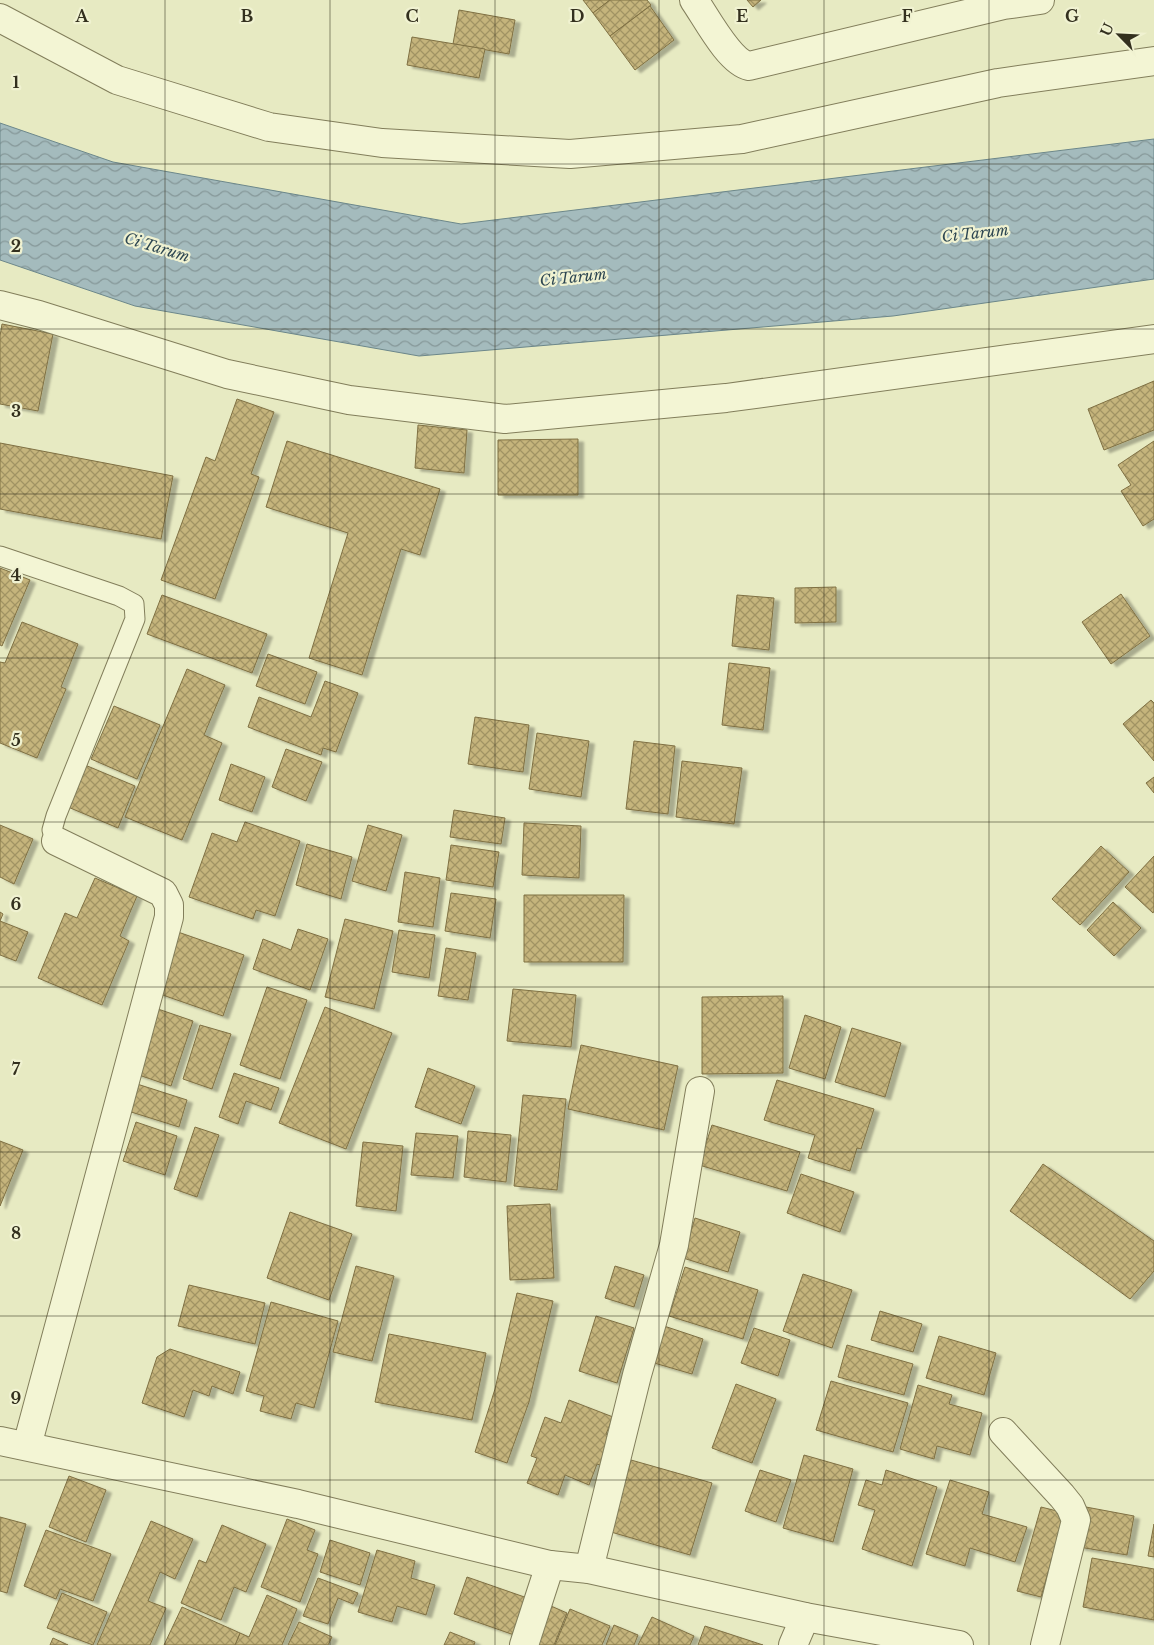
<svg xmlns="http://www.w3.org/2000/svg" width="1154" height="1645" font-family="'Libre Baskerville',serif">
	<defs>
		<pattern id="water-waves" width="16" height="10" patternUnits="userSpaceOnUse" patternTransform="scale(1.25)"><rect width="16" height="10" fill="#a4bbbd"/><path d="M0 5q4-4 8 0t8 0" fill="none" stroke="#869899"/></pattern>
		<pattern id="building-cross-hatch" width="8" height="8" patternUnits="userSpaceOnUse" patternTransform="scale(1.25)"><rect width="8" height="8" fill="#c5b47b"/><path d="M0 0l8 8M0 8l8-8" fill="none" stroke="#a19364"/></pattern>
		<filter id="shadow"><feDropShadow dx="5.5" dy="3" stdDeviation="1" flood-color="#0004"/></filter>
	</defs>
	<rect width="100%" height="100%" fill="#e7eac2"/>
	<path fill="url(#water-waves)" stroke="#6c878a" d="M0,123L113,162L461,224L1154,139V279L893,316L419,356L135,306L0,260Z"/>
	<g fill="url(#building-cross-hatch)" stroke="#7f7043" filter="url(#shadow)">
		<path d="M583,0H610L593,13Z"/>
		<path d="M610,0H647L651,5L610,36L593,13Z"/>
		<path d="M747,0H761L753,7Z"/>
		<path d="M650,6L674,40L635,70L610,36Z"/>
		<path d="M459,10L515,20L509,54L453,44Z"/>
		<path d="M412,37L485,49L479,78L407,65Z"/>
		<path d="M2,324L53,334L38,411L0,404V336Z"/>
		<path d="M1154,381V430L1104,450L1088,409Z"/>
		<path d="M237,399L274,412L251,474L259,477L215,599L161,580L206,457L215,461Z"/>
		<path d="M418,425L467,430L464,473L415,468Z"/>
		<path d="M578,439V495H498V440Z"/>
		<path d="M287,441L440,489L420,555L401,549L362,675L309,658L348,533L266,507Z"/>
		<path d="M1154,441V519L1143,526L1121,491L1131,485L1118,465Z"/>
		<path d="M0,443L173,476L161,539L0,509Z"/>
		<path d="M0,568L30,580L2,646L0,645Z"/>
		<path d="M836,587V622L795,623V588Z"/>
		<path d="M1121,594L1150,636L1111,664L1082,622Z"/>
		<path d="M162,595L267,634L252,673L147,634Z"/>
		<path d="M737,595L774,598L769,650L732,646Z"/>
		<path d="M22,622L78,644L61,687L66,689L37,758L0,743V662L5,663Z"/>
		<path d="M268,654L317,672L305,704L256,686Z"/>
		<path d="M729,663L770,668L763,730L722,725Z"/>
		<path d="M187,669L225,685L204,735L222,743L182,840L125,817Z"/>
		<path d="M325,681L358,693L336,752L323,748L321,755L248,727L259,697L311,717Z"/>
		<path d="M1151,700L1154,703V761L1123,724Z"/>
		<path d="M114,706L160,725L137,779L91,759Z"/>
		<path d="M475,717L529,725L523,772L468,764Z"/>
		<path d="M537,733L589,741L581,797L529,789Z"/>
		<path d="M634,741L675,746L668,814L626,809Z"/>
		<path d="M286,749L322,762L306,801L272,787Z"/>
		<path d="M682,761L742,768L734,824L676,817Z"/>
		<path d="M231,764L265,777L252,812L219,800Z"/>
		<path d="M85,765L135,786L118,828L68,807Z"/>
		<path d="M1154,777V793L1146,783Z"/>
		<path d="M454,810L505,818L501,844L450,837Z"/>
		<path d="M245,822L300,841L275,916L256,910L253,919L189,897L212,833L237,842Z"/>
		<path d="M524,823L581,826L579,878L522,875Z"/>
		<path d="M0,825L33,839L14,884L0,877Z"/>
		<path d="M368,825L402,835L386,891L352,881Z"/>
		<path d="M307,844L352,857L341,899L296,885Z"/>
		<path d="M451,845L499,852L493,887L446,880Z"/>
		<path d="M1101,846L1129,872L1080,925L1052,899Z"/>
		<path d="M1154,856V911L1153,913L1125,887Z"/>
		<path d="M405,872L440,878L433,927L398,922Z"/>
		<path d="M95,878L137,896L120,936L129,941L102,1005L38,978L65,913L77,918Z"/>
		<path d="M451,893L496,899L490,938L445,931Z"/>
		<path d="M524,895H624L623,962H524Z"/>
		<path d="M1113,902L1141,928L1114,956L1087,930Z"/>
		<path d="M0,912L3,914L0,921L28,932L16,961L0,955Z"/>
		<path d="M345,919L393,931L374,1009L325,997Z"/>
		<path d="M298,929L328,939L310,990L253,969L263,939L291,950Z"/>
		<path d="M399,930L435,935L429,978L392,972Z"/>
		<path d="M175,931L244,955L223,1016L154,992Z"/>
		<path d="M446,948L476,953L468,1000L438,996Z"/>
		<path d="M267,987L307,1000L280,1079L240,1065Z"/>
		<path d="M513,989L576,995L571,1047L507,1041Z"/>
		<path d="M783,996V1073L702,1074V997Z"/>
		<path d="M325,1007L392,1033L346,1149L279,1123Z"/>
		<path d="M155,1008L193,1021L171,1086L133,1073Z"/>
		<path d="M805,1015L841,1027L825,1079L789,1068Z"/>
		<path d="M200,1025L231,1034L212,1089L183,1079Z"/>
		<path d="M852,1028L901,1043L885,1097L835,1082Z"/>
		<path d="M581,1045L678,1066L664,1130L568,1109Z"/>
		<path d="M428,1068L475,1086L461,1124L415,1107Z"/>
		<path d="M234,1073L279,1088L271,1110L246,1101L238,1124L219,1117Z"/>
		<path d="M777,1080L874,1109L861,1149L857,1148L850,1171L808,1158L815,1135L764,1120Z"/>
		<path d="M137,1084L187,1100L179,1127L128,1111Z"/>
		<path d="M523,1095L566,1099L557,1190L514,1186Z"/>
		<path d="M136,1122L177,1136L165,1175L123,1161Z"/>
		<path d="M712,1125L800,1152L787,1191L699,1165Z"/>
		<path d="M195,1127L219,1135L197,1197L174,1189Z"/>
		<path d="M468,1131L511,1135L506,1182L464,1177Z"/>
		<path d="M416,1133L458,1136L453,1178L411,1175Z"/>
		<path d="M0,1141L23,1150L0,1206Z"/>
		<path d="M363,1142L403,1146L396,1211L356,1206Z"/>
		<path d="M1043,1164L1154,1241V1271L1130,1299L1010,1211Z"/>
		<path d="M801,1174L854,1192L840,1232L787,1213Z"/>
		<path d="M550,1204L554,1278L510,1280L507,1206Z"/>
		<path d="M290,1212L352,1234L329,1300L267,1278Z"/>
		<path d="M695,1218L740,1232L728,1272L683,1258Z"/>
		<path d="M356,1266L394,1276L372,1361L333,1352Z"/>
		<path d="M615,1266L644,1275L634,1307L605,1298Z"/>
		<path d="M685,1267L758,1290L743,1339L669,1316Z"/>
		<path d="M803,1274L852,1290L832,1348L783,1331Z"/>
		<path d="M189,1285L265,1303L255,1344L178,1326Z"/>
		<path d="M517,1293L553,1301L529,1402L507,1463L475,1452L495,1389Z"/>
		<path d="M271,1302L338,1321L314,1408L296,1403L291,1419L260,1411L264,1396L246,1391Z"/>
		<path d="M880,1311L922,1324L913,1352L871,1340Z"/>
		<path d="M596,1316L634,1328L617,1383L579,1371Z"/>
		<path d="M655,1323L703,1339L692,1374L644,1360Z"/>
		<path d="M754,1328L790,1340L778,1376L741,1363Z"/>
		<path d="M389,1334L486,1353L472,1420L375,1402Z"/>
		<path d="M939,1336L996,1353L984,1395L926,1378Z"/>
		<path d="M847,1345L913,1364L904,1395L838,1377Z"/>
		<path d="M170,1349L240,1372L233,1394L212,1386L209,1396L193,1390L184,1417L142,1403L157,1357Z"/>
		<path d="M831,1381L908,1403L893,1452L816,1430Z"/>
		<path d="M736,1384L776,1399L752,1463L712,1448Z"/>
		<path d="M918,1385L952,1395L949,1404L982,1413L970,1455L937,1446L934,1459L900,1449Z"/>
		<path d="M569,1400L613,1417L606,1434L614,1438L603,1466L597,1464L589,1485L565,1475L558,1495L527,1483L537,1458L531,1456L545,1417L561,1423Z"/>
		<path d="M804,1455L853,1469L833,1542L783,1528Z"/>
		<path d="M631,1460L712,1483L690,1555L611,1532Z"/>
		<path d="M760,1470L791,1480L776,1522L745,1511Z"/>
		<path d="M886,1470L937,1487L912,1566L862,1549L875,1510L858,1505L866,1480L882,1485Z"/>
		<path d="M69,1476L106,1490L86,1542L49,1527Z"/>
		<path d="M950,1480L989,1492L982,1514L1027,1527L1015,1562L970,1548L965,1566L926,1554Z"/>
		<path d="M1041,1507L1065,1513L1041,1597L1017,1591Z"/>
		<path d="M1086,1507L1134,1516L1127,1555L1079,1547Z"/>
		<path d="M0,1517L26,1524L7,1593L0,1591Z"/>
		<path d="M287,1519L315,1530L307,1550L318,1554L300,1602L261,1587Z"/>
		<path d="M151,1521L193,1539L175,1579L160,1572L148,1601L166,1608L150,1645H97Z"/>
		<path d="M1154,1524V1557L1148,1556Z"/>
		<path d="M222,1525L266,1544L246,1592L234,1587L221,1620L181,1603L199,1560L206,1563Z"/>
		<path d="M46,1530L111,1554L93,1601L60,1589L56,1599L24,1586Z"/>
		<path d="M330,1540L370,1553L360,1585L320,1572Z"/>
		<path d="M377,1550L415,1561L411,1578L435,1585L426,1615L397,1606L392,1622L358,1612Z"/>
		<path d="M1092,1558L1154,1569V1620L1083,1607Z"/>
		<path d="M467,1577L533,1600L520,1637L454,1614Z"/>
		<path d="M318,1578L358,1593L353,1604L338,1598L328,1624L303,1616Z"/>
		<path d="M62,1593L107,1612L93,1645L47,1628Z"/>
		<path d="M267,1595L297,1609L282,1645H235L240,1633L249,1637Z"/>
		<path d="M544,1603L567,1613L554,1645H527Z"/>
		<path d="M182,1607L240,1633L235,1645H164Z"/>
		<path d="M570,1609L610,1626L602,1645H555Z"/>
		<path d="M652,1617L694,1636L690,1645H638Z"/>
		<path d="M299,1622L332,1637L328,1645H288Z"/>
		<path d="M614,1625L638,1635L634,1645H606Z"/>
		<path d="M705,1626L763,1645H698Z"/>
		<path d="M450,1632L475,1642L474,1645H444Z"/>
		<path d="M53,1638L68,1645H50Z"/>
	</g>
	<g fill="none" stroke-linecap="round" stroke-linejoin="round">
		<g stroke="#827e5b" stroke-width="21">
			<path id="service" d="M0,556L119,596L134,604L135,619L56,816L52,830L56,841"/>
		</g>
		<g stroke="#827e5b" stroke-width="30">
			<g id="minor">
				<path d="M694,0C706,17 729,62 749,66L1004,5L1040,0"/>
				<path d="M0,18L117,80L269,127L382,143L570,154L742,139L998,83L1154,61"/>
				<path d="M0,305L39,315L227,374L349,400L505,419L726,398L1154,339"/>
				<path d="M1003,1432L1062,1496L1070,1506L1076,1520L1045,1645"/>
				<path d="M27,1446L169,917V905L163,893L56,841"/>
				<path d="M589,1569L637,1375L674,1245L700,1091"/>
				<path d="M524,1645L550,1565"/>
				<path d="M793,1645L805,1617"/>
			</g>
		</g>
		<g stroke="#827e5b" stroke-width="30">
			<path id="tertiary" d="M0,1441L298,1504L550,1565L589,1569L805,1617L959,1645"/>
		</g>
		<use href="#service" stroke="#f3f5d4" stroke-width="19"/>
		<use href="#minor" stroke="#f3f5d4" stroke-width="28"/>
		<use href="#tertiary" stroke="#f3f5d4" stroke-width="28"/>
	</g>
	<path fill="none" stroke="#33301e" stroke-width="1" stroke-opacity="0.55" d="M165,0V1645M330,0V1645M495,0V1645M659,0V1645M824,0V1645M989,0V1645M0,164H1154M0,329H1154M0,494H1154M0,658H1154M0,822H1154M0,987H1154M0,1152H1154M0,1316H1154M0,1480H1154"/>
	<g text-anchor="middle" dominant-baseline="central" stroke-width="4.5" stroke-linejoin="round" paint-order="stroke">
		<g font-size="15" font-style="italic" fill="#2e4752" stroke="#f0f2d1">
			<text transform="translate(975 233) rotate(-6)">Ci Tarum</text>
			<text transform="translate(157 247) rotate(17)">Ci Tarum</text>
			<text transform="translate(573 277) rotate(-6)">Ci Tarum</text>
		</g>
	</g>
	<g font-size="16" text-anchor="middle" font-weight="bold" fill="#33301e" stroke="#f0f2d1" stroke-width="4.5" stroke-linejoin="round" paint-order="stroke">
		<text x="82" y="22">A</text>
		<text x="247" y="22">B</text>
		<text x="412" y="22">C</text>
		<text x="577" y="22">D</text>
		<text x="742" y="22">E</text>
		<text x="907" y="22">F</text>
		<text x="1072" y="22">G</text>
		<text x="16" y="88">1</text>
		<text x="16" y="252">2</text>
		<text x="16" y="417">3</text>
		<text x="16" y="581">4</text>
		<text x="16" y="746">5</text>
		<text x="16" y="910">6</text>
		<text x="16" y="1075">7</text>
		<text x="16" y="1239">8</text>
		<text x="16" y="1404">9</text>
	</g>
	<g transform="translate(1119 35) rotate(294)" stroke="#f0f2d1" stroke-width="4" paint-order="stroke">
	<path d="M0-4L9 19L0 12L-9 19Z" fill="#33301e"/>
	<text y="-8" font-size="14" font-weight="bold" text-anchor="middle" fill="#33301e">U</text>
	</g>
</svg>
